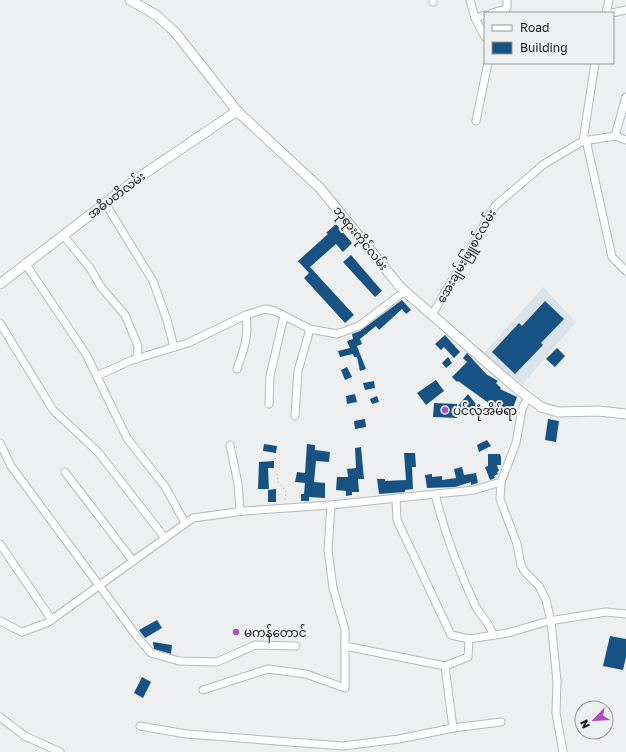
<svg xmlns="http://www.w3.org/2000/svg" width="626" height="752" font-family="'Golos Text','Noto Sans Myanmar',sans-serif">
	<rect width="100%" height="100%" fill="#edeff0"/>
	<path fill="#dbe3ea" d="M543,287L576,322L522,385L484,353Z"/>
	<g fill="#165384">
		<path d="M336,224L352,243L343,252L336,244L310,267L354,315L345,323L304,278L309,273L298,261L328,234L326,233Z"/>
		<path d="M351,255L382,291L375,297L343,262Z"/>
		<path d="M402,300L411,310L406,314L402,309L379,330L376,326L360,339L362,344L357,346L366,369L360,371L357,357H354L353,354L340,357L338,351L350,348L347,341L353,339L352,334L360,331Z"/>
		<path d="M545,301L564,319L541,343L543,345L515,374L492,352L519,323L522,326Z"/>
		<path d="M445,335L460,352L454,358L444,347L441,350L435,344Z"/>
		<path d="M557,348L565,356L555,367L546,359Z"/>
		<path d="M467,353L486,374L498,381L496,383L501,388L500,389L517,397L512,411L502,407L497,408L490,404L458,381L457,382L452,377L467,362L463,358Z"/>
		<path d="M448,357L452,363L446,368L442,363Z"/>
		<path d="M347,367L352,377L345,380L341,370Z"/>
		<path d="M436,380L444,391L426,405L417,393Z"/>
		<path d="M374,381L375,388L365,390L363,383Z"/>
		<path d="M355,394L357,402L347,404L346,396Z"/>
		<path d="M468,394L479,408L470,414L469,413L465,415L458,406Z"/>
		<path d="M377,396L379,402L372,404L370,399Z"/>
		<path d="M434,403L457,404V418L433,417Z"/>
		<path d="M365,419L366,427L355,429L354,421Z"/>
		<path d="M548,419L559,421L556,442L545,440Z"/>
		<path d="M487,440L491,446L479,452L477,445Z"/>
		<path d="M264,444L277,446L276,453L263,451Z"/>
		<path d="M307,444L315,445V450L330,452L329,462L316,461L314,482L325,483V498L309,497V501H301V494H304L305,483L295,482L297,472L305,473Z"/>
		<path d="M361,447L364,479H358L359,492H352V495L346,496V491L336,490L337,477H348L347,469L356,468L355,448Z"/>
		<path d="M404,453H415L416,467H412L413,489L405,490V492L379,494L377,479H385V481L406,480Z"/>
		<path d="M488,454H500L501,457V465H497L499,471L497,472L498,474L494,476L495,478L490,480L485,467L488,466Z"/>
		<path d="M274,461V468H268L269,489H258L259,462Z"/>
		<path d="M462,467L464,475L476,473L478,483L471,485V482L455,487L427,488L425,475L432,474V477L442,476V480L456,478L454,469Z"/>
		<path d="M276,489V502H268V490Z"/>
		<path d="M157,620L162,628L145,638L139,630Z"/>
		<path d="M610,636L626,639V657L623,670L603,666Z"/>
		<path d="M153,642L172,645L171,654L154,649Z"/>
		<path d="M142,677L151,682L143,698L134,693Z"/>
	</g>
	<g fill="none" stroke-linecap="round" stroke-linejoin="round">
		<g stroke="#b6b8b9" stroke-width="9">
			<g id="street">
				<path d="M433,0V2"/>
				<path d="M470,0L475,18L485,37"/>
				<path d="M492,13L506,9L507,7V0"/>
				<path d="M606,13L609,0"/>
				<path d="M612,13L626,10"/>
				<path d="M475,18L485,15"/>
				<path d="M476,121L488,63"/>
				<path d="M615,136L626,97"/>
				<path d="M586,140L612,257L626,271"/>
				<path d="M583,141L595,63"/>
				<path d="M105,203L153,281L167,320L174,347"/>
				<path d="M63,235L90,268L101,287L125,315L138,346L137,359"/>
				<path d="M25,263L86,354L127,438L166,488L185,523"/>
				<path d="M432,315L495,206L544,164L583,141L615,136L626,140"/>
				<path d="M0,323L53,410L98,452L165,538"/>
				<path d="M237,369C244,350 249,335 246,315"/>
				<path d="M97,376L132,360L188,343L246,315L265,309L275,311L310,329L337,334L359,326L405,291"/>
				<path d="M528,397L522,409L516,443L501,482L500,499L517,544L521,565L525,572L539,586L546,600L551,621L557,681L556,713L563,752"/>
				<path d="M269,404L270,376L284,316"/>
				<path d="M295,416L298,371L310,329"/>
				<path d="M0,443L11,466L138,638L151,653L179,661L217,662L255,645L296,646"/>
				<path d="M230,445L238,484L240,511"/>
				<path d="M65,472L133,561"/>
				<path d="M435,494C445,535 458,569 476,607C482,618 489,621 493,635"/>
				<path d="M396,499L397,520L451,635L469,639"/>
				<path d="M0,544L52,620"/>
				<path d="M0,621L22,632L47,623L193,518L244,511L331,505L474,490L501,482"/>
				<path d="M345,646L445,666"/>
				<path d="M203,690L268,669L306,674L345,688V630L333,588L328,550L331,505"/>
				<path d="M0,717L25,736L60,752"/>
				<path d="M140,726L186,734L343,746L399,739L453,728L501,722"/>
				<path d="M453,728L445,666L468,657L469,639L508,633L549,621L606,612L626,614"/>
			</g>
		</g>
		<g stroke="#b6b8b9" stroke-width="11">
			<g id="secondary">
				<path d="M130,0L156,15L175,32L237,111L320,188L401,288L515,387L541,407L558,412L599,411L626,414"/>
				<path d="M0,284L138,178L237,111"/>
			</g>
		</g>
		<path stroke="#aaabac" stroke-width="1" stroke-dasharray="1 3" stroke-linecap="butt" d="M275,458L278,482L286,491L285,502"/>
		<use href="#street" stroke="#fff" stroke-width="7"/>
		<use href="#secondary" stroke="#fff" stroke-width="9"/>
	</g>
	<g fill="#ab51bc" stroke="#edeff0" stroke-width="1.5">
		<circle cx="445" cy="410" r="4"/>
		<circle cx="236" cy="632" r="4"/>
	</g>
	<g text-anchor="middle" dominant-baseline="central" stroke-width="4" stroke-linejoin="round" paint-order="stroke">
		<g font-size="12" fill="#151516" stroke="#edeff0">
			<text transform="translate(116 195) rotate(-37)">အဓိပတိလမ်း</text>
			<text transform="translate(361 238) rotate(51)">ဘုရားကိုင်လမ်း</text>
			<text transform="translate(466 256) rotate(-60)">အေးချမ်းဖြူစင်လမ်း</text>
		</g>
		<g font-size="12" fill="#151516" stroke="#edeff0" text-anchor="start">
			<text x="453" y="410">ပင်လုံအိမ်ရာ</text>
			<text x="244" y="632">မကန်တောင်</text>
		</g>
	</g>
	<rect x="484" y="12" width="130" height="52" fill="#edeff0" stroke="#979899"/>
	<rect x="492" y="25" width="20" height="6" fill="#ffffff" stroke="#979899"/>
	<text x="520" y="32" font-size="12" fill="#151516">Road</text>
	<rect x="492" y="42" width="20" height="12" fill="#165384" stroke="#979899"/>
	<text x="520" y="52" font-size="12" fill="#151516">Building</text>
	<g transform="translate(594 720) rotate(245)"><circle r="19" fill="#edeff0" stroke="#979899"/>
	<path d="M0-3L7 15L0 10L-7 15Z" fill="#ab51bc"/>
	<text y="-6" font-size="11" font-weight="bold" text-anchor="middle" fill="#151516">N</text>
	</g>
</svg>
